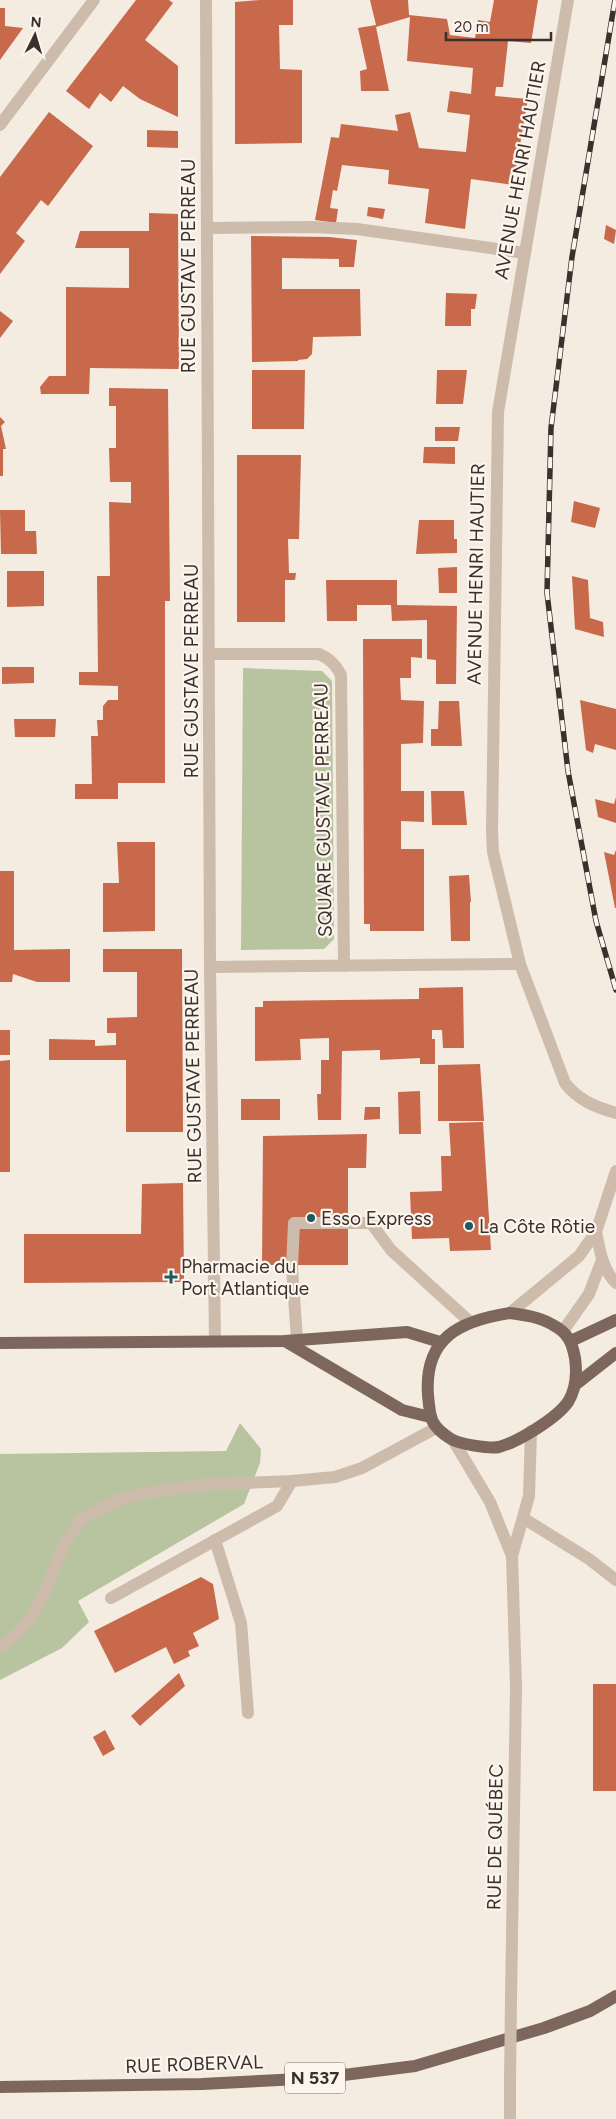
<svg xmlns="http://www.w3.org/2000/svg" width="616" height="2119" font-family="Figtree,sans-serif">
	<rect width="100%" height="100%" fill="#f4ebe1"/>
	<g fill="#b8c4a0">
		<path d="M243,668L322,671L332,681L334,939L324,949L241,950Z"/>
		<path d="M240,1423L261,1449L260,1463L244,1504L78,1601L89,1622L62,1648L0,1680V1454L226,1451Z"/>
	</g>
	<g fill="#c8694b">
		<path d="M136,0H169L173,3L145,40L178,66V117L140,99L123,86L111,102L100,93L89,109L66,91Z"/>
		<path d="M260,0H293V25H279L280,69L302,70V143L235,144V2Z"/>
		<path d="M370,0H408L409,15L447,19L450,35L475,38L478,20L490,22L494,0H538L531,43L508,41L503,87H496L495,96L528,99L513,185L471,179L465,229L425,223L429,189L388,184L389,170L342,165L337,191L333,190L330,208L338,209L336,223L315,220L331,137L339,138L341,124L398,131L395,115L410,112L419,148L466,152L470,115L447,112L450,91L471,94L473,68L407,61L410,17L376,27L389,91H361L360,71L367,69L358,28L376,25Z"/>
		<path d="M0,8H5V26L23,28L0,60Z"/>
		<path d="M49,112L93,146L48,206L41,200L16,233L25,241L0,274V177Z"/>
		<path d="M147,130L178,131V148L147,147Z"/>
		<path d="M368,207L385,209L383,219L367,216Z"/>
		<path d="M149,213L178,214L179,369L90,368L89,394H41L40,387L49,376H66V287L129,288V248H75L80,231H149Z"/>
		<path d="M606,225L616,230L614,244L604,239Z"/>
		<path d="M251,236L329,237L357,240L354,267H339V259L282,258V289H360L361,336L313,337L312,354L307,359L298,360V361L252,362Z"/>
		<path d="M446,293L477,294L475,309H471V326H445Z"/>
		<path d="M0,311L13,321L0,338Z"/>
		<path d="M252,370H305L304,429H252Z"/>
		<path d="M437,370H467L463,404H436Z"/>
		<path d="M109,388L168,389L170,601H165V783H118V799H75V784H92L91,736H98L97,720H103V706L108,700H118V686L79,685V672H98L97,576H110L109,502L131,503V482H110L109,448H116V406H109Z"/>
		<path d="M0,417L5,422L1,426L6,449H3V476H0Z"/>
		<path d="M435,427H460L458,441H435Z"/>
		<path d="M424,447H455V464L423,463Z"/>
		<path d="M237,455H301L299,539H288L289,573H296L295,580H285V622H237Z"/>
		<path d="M574,501L600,508L595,528L571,522Z"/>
		<path d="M0,510H25V531H36L37,554H1Z"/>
		<path d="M419,520H454V539H457V553L416,554Z"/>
		<path d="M457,567V593H439L438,568Z"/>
		<path d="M7,571H44V606L7,607Z"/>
		<path d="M572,576L588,580L590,618L603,622L604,637L575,629Z"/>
		<path d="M326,580H397V605L457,606L456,684H436V660L427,659V620L392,621L391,605H357V621H327Z"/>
		<path d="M363,639H422V658L411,657V678H400L401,700L424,701L423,743L401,744V791H424V822L401,821V849H424V931H370V924H364Z"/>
		<path d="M2,667H34V683L2,684Z"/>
		<path d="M580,700L616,709V750L595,744L593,753L586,750Z"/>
		<path d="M439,701H459L462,746H431V729H438Z"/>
		<path d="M14,719H56L55,737H15Z"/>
		<path d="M431,791H464L467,825H432Z"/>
		<path d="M616,797V823L598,817L595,799L614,804Z"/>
		<path d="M117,842H155V931L103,932V883H119Z"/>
		<path d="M616,850V908H615L604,852L614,855Z"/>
		<path d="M0,871H14V950L70,949V982H37L13,974L12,982H0Z"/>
		<path d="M469,875L471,902H470V941H451L449,876Z"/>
		<path d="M103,949H182L183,1132H126V1060H49V1039L95,1040V1046L116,1045V1033H107V1018L137,1017V972H103Z"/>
		<path d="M463,987L464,1048H443L442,1030H432V1039H435V1064H420V1058L380,1060V1050L342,1051L341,1120H318L317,1094H321V1060H329V1038L300,1039L301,1060L255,1061V1007H263V1001L419,999V988Z"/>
		<rect x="0" y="1030" width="10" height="25"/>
		<path d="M10,1060V1172H0V1061Z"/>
		<path d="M480,1064L484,1121H438V1065Z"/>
		<path d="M420,1091L421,1134H399L398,1092Z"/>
		<rect x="241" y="1099" width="39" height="21"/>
		<path d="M365,1107H380V1119L364,1120Z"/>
		<path d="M483,1122L491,1250L450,1251L449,1238L412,1239L410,1192L442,1191L441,1156H451L449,1123Z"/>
		<path d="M367,1134L366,1168H348V1265H262L263,1136Z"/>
		<path d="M183,1183L184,1282L24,1283V1234H141L142,1184Z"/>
		<path d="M201,1577L213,1584L219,1619L193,1633L199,1646L188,1651L190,1656L174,1664L166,1647L115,1673L94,1631Z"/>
		<path d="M179,1673L185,1686L140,1726L131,1716Z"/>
		<rect x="593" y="1684" width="23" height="107"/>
		<path d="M105,1730L115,1749L103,1756L93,1737Z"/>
	</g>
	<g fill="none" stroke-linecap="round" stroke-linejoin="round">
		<g stroke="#cdbbac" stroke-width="12">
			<path d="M206,0L210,967L215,1341"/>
			<path d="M568,0L498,412L492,831L493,852L520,964L565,1083C578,1100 595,1107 616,1113"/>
			<path d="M0,125L94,0"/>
			<path d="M208,228L312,227L357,229L525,253"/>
			<path d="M209,654H319C330,659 335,664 341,675L344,966"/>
			<path d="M210,967L520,964"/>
			<path d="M596,1232C600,1250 602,1269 616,1283"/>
			<path d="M510,1313L579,1256L596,1232L616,1171"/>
			<path d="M563,1331L589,1294L602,1260"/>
			<path d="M297,1340L292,1267L294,1223H371L391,1250L470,1322"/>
			<path d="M453,1440L490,1502L512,1556"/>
			<path d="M523,1518L589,1559L616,1580"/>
			<path d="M215,1540L241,1623L248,1713"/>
			<path d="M111,1598L277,1506L292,1481"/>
			<path d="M0,1647L6,1644L29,1621L44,1594L64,1544L82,1519L115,1501L142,1494L196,1485L292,1481L335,1477L362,1468L436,1428"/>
			<path d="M511,1999L516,1687L512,1556L529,1496L531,1431"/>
			<path d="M510,2119V2083"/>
		</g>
		<g stroke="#7d675c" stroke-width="12">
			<path d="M510,1313C525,1315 540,1317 553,1325C568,1333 572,1342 575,1358C577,1372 576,1389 568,1402C557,1418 518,1442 499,1447C489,1449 459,1444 451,1439C430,1426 430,1418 428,1395C424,1338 459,1321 510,1313Z"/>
			<path d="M285,1341L402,1410L430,1417"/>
			<path d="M571,1341L616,1320"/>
			<path d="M0,1343L285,1341L407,1332L440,1342"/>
			<path d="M575,1385L616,1353"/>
			<path d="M0,2087L202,2084L320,2078L415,2066L544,2028L590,2011L616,1996"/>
		</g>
		<g stroke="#3b302b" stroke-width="5.5">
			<path id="rail" d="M615,0L572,257L551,428L547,593L568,771L596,921L616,990"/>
		</g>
		<use href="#rail" stroke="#fbf5ee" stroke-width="4" stroke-dasharray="11" stroke-linecap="butt"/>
		<path stroke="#cdbbac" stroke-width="12" d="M510,2083L511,1999"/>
	</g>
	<g fill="#1f5a5e" stroke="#fbf5ee" stroke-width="2">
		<circle cx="311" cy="1218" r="5"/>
		<circle cx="469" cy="1226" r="5"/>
		<path d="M168.5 1269.5h5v5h5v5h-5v5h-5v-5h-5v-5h5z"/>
	</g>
	<g text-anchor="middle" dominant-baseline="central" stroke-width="4.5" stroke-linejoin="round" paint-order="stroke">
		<rect fill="#fbf5ee" stroke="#756b66" stroke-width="1" x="285" y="2062.5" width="60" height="31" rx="4"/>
		<g font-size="18" font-weight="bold" fill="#3b302b">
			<text x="315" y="2078">N 537</text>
		</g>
		<g font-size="19" fill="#3b302b" stroke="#fbf5ee">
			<text transform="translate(520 170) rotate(-80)">AVENUE HENRI HAUTIER</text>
			<text transform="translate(188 266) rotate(-90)">RUE GUSTAVE PERREAU</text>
			<text transform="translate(476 574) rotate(-89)">AVENUE HENRI HAUTIER</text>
			<text transform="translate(191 671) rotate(-90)">RUE GUSTAVE PERREAU</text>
			<text transform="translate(323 810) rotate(-91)">SQUARE GUSTAVE PERREAU</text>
			<text transform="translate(193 1076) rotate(-91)">RUE GUSTAVE PERREAU</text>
			<text transform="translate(495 1837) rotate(-89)">RUE DE QUÉBEC</text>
			<text transform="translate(194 2064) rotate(-2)">RUE ROBERVAL</text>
		</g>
		<g font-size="19" fill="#3b302b" stroke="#fbf5ee" text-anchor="start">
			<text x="321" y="1218">Esso Express</text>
			<text x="479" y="1226">La Côte Rôtie</text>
			<text x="181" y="1266">Pharmacie du<tspan x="181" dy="22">Port Atlantique</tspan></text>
		</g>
	</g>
	<g transform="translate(35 35) rotate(5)" stroke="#fbf5ee" stroke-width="4" paint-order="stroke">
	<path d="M0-4L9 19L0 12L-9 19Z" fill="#3b302b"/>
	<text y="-8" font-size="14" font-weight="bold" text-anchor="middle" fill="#3b302b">N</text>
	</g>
	<path d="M446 32v8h105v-8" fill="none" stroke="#3b302b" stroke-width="2.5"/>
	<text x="454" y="32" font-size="15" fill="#3b302b" stroke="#fbf5ee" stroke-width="4" paint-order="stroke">20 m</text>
</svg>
